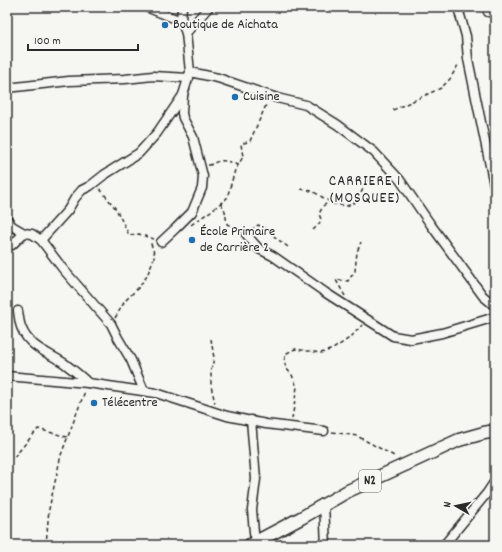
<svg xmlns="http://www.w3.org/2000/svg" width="502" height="552" font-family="Dekko,sans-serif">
	<rect width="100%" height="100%" fill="#f6f6f2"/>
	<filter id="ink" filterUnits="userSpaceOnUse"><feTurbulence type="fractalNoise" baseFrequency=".025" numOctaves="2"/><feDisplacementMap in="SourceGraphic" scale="8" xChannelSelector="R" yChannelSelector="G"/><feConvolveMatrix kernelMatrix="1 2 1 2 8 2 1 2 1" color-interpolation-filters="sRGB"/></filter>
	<g filter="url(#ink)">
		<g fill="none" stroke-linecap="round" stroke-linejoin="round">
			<g stroke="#2b2b2b" stroke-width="11">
				<g id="minor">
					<path d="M146,7L181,21"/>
					<path d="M458,7L460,15L466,36L468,59L495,190"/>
					<path d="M488,12L491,7"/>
					<path d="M186,33L207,9L209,7"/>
					<path d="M190,72L218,78L277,98L306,105L338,125L374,152L400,180L431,225L483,296L495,306"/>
					<path d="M7,88L69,81L125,79L153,76L189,78"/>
					<path d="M7,219L12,226L24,233L32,234L41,240L63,269L111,324L118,338L131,360L144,391"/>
					<path d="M246,234L259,249L273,256L326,293L393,336L411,339L442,333L495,317"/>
					<path d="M41,240L68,210L75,198L82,190L90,186L104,175L139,153L157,133L183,95L190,72L186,33L181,21L182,7"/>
					<path d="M161,242L176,228L192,212L202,188L203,176L193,137L183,118L182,113L183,95"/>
					<path d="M7,245H12L24,233"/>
					<path d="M18,311C19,316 19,323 22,329C29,347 49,353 64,363C72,369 81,376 88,383"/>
					<path d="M7,376L88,383L156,393L227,416L266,424L324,431"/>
					<path d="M251,420L256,479L252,510L255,543"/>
					<path d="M324,505L326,545"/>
					<path d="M444,545L487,493L495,481"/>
				</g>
			</g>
			<g stroke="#2b2b2b" stroke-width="15">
				<path id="highway" d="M250,545L301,518L348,491L459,440L484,433L495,431"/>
			</g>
			<g stroke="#2b2b2b" stroke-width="1.5" stroke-dasharray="4 3" stroke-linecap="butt">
				<path d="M393,110L441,88L450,79L458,65L460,64"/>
				<path d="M208,165H210C222,158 227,161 238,165"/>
				<path d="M100,189L116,209L129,235L139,234L154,239"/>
				<path d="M301,189L312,191L334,204L347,206L357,201L363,189L362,182L385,176"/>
				<path d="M221,203L225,211L227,224L239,230"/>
				<path d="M191,225L211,211L227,198L235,170L243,157L241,144L250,141L267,103"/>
				<path d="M251,230L258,225L267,229L276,238L288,247"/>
				<path d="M313,230L319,224L321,219L319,214L323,206L329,202"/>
				<path d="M345,296L336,280L348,281L355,271L357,252L361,242"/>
				<path d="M115,318L125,301L139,287L147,276L155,255L151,244H154"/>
				<path d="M211,339L214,358L211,371V386L215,403"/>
				<path d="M292,419L297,387L292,375L286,368L284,360L287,353L295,349L321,353L333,349L351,337L362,325"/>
				<path d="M332,432L357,436L396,457"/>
				<path d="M14,457L38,429L67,437"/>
				<path d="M46,545L49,509L61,455L85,391"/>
			</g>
			<use href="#minor" stroke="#f6f6f2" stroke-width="8"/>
			<use href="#highway" stroke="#f6f6f2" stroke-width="12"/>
		</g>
	</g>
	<g fill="#1f6fb2" stroke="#f6f6f2" stroke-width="1.5">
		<circle cx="165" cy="25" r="4"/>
		<circle cx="235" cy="97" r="4"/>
		<circle cx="192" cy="240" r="4"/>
		<circle cx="94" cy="403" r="4"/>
	</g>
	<g text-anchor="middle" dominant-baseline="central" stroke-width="3.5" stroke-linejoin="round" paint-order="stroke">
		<rect fill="#f6f6f2" stroke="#686867" stroke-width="1" x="359" y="470" width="22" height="22" rx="3"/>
		<g font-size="13" font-weight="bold" fill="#2b2b2b">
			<text x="370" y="481">N2</text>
		</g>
		<g font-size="14" fill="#2b2b2b" stroke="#f6f6f2" text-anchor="start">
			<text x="173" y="25">Boutique de Aichata</text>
			<text x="243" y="97">Cuisine</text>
			<text x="200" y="232">École Primaire<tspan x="200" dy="16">de Carrière 2</tspan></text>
			<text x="102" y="403">Télécentre</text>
		</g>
		<g font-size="15" letter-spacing="1" fill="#2b2b2b" stroke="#f6f6f2">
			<text x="365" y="182">CARRIERE 1<tspan x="365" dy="17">(MOSQUEE)</tspan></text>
		</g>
	</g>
	<rect width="502" height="552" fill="none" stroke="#f6f6f2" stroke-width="24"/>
	<rect x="12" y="12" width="478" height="528" fill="none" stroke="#2b2b2b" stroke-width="1.5" filter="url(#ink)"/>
	<g transform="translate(456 506) rotate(279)" stroke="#f6f6f2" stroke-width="3" paint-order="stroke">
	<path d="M0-3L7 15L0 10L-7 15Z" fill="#2b2b2b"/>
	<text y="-6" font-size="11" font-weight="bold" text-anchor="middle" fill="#2b2b2b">N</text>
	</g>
	<path d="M28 44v6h110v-6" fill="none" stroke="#2b2b2b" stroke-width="2"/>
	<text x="34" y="44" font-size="12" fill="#2b2b2b" stroke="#f6f6f2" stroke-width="3" paint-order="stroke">100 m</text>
</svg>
